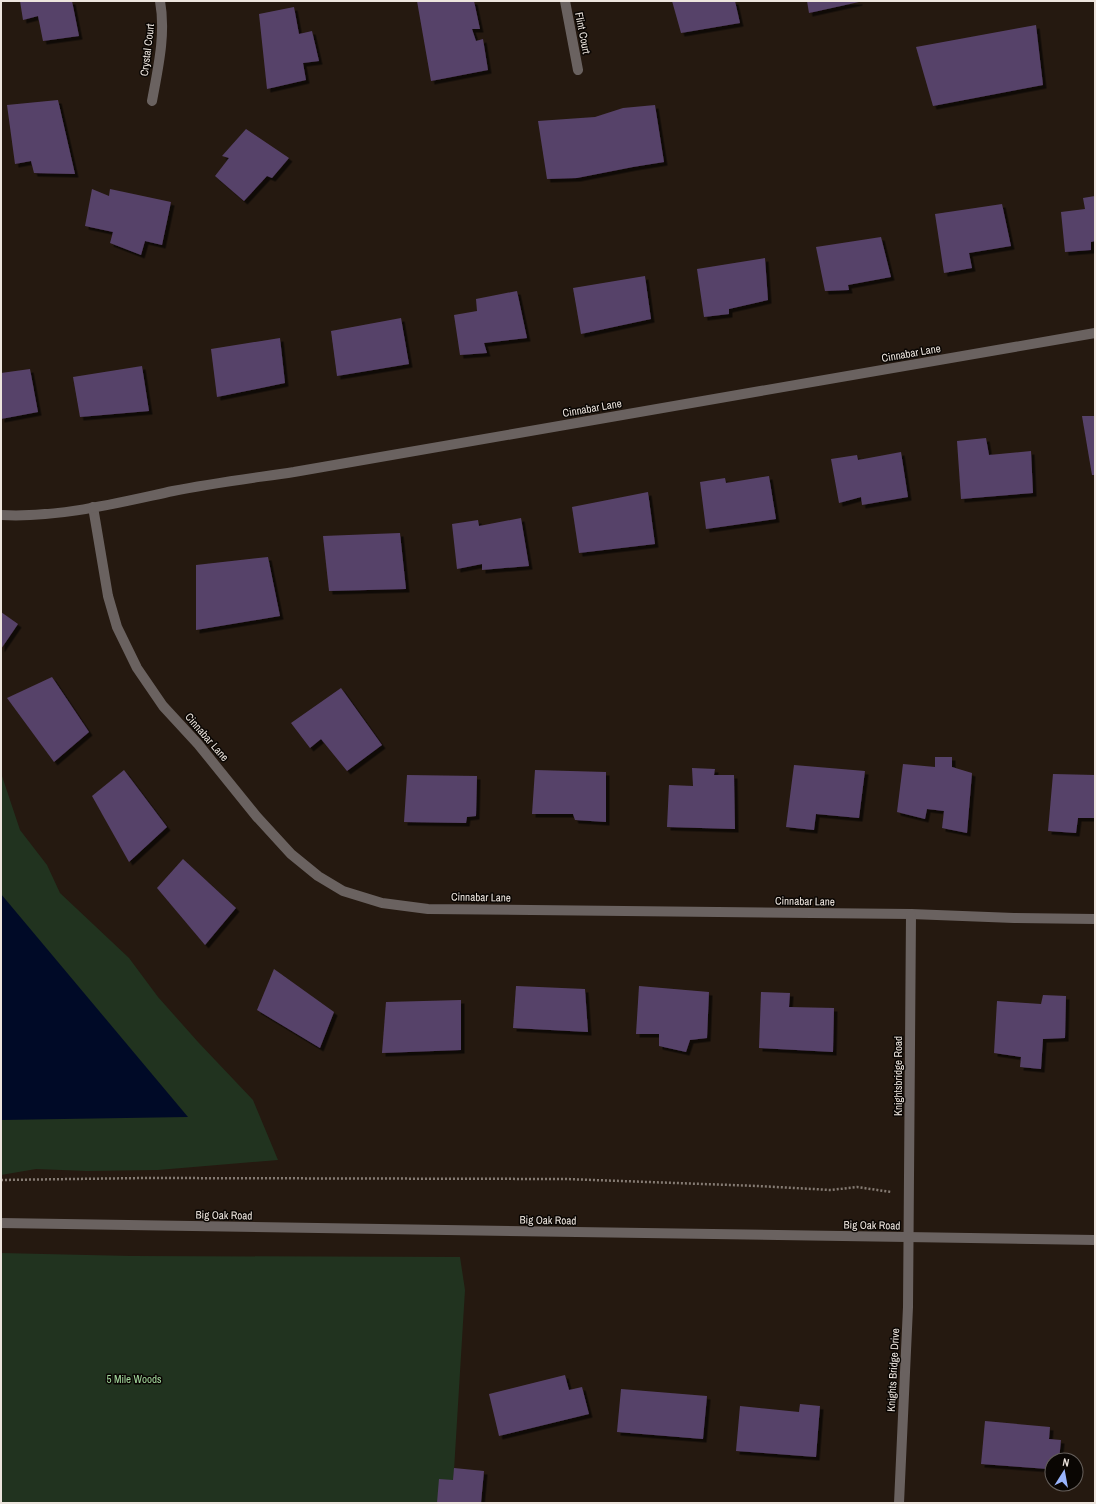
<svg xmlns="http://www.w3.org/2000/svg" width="1096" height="1504" font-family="'Archivo Narrow',sans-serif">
	<defs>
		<filter id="shadow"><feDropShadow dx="3.5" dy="3.5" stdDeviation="0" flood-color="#0009"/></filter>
	</defs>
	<rect width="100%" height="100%" fill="#251910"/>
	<g fill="#21331f">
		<path d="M1,773L20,830L47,865L60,893L129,958L158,997L198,1042L253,1100L278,1160L158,1170L87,1171L36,1169L1,1175Z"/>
		<path d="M1,1253L131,1256L460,1257L465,1290L452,1503H1Z"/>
	</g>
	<path fill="#000a27" d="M1,894L188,1117L1,1120Z"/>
	<g fill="#574269" filter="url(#shadow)">
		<path d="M20,1H72L79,36L43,41L38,16L23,20Z"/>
		<path d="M417,1H474L480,29H472L476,41L483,39L488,70L431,81Z"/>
		<path d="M672,1H735L740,23L681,33Z"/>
		<path d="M807,1H859V2L809,13Z"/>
		<path d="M294,7L299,34L312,31L319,61L303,63L306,80L267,89L259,14Z"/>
		<path d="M1036,25L1043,85L933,106L916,47Z"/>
		<path d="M58,100L75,174L34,173L31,161L15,164L7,105Z"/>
		<path d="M655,105L664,162L633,167L577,178L547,179L538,121L595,117L623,108Z"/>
		<path d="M246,129L289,158L272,178L267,176L244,201L215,176L229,158L222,156Z"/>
		<path d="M92,189L109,196L110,189L171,202L162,245L145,241L141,255L110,243L113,232L85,226Z"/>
		<path d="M1095,196V241L1091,242V250L1065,252L1061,212L1085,209L1083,198Z"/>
		<path d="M1002,204L1011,246L969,253L972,268L944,273L935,214Z"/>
		<path d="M881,237L891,277L848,285L849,290L825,291L816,247Z"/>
		<path d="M765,258L768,300L729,309V314L704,317L697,269Z"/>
		<path d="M645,276L651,319L581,334L573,288Z"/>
		<path d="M517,291L527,338L484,343L487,353L460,355L454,315L477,311L476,299Z"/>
		<path d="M401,318L409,364L337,376L331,331Z"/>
		<path d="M280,338L285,383L217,397L211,349Z"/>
		<path d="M142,366L149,411L80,417L73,377Z"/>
		<path d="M30,369L38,412L1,419V373Z"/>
		<path d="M1082,416H1095V475H1092Z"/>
		<path d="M986,438L989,455L1031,451L1033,493L961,499L957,441Z"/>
		<path d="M901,452L908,497L862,505L861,497L839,503L831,459L857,455L858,460Z"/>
		<path d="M769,476L776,519L706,529L700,482L725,478L726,483Z"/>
		<path d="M648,492L655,544L579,553L572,507Z"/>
		<path d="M521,518L529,566L482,570V564L457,569L452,524L478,520L479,526Z"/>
		<path d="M400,533L406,589L329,591L323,536Z"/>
		<path d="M268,557L280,616L196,630V565Z"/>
		<path d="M1,612L18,624L1,649Z"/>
		<path d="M52,677L89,732L54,762L7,698Z"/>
		<path d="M341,688L382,745L347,771L321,739L310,748L291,723Z"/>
		<path d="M935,757H952V767L972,773L967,833L942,828L944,811L927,809L925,819L897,812L903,764L935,767Z"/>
		<path d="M794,765L865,771L859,818L816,814L814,830L786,827Z"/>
		<path d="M692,768L715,769L714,775H734L735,829L667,827L669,785L693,786Z"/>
		<path d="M124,770L167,827L129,862L92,796Z"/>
		<path d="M535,770L606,772V822L575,820L573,814H532Z"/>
		<path d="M1053,774L1095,775V818H1078L1076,833L1048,831Z"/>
		<path d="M407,775L477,776L476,816L467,817L466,823L404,822Z"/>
		<path d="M183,859L236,908L205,945L157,888Z"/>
		<path d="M274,969L334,1012L320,1048L257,1010Z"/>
		<path d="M516,986L585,989L588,1032L513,1028Z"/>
		<path d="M639,986L709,992L707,1038L690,1040L686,1052L659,1046V1034H636Z"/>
		<path d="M761,992L790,993L789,1007L834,1008L833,1052L759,1048Z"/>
		<path d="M1043,995L1066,996L1065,1038L1043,1039L1041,1069L1020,1067L1021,1057L994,1053L997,1001L1041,1004Z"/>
		<path d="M461,1000V1050L382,1053L386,1002Z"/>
		<path d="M565,1375L569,1390L582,1387L589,1414L499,1436L489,1394Z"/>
		<path d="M621,1389L707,1396L703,1439L617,1432Z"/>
		<path d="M800,1404L820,1406L816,1457L736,1451L740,1406L799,1412Z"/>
		<path d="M985,1421L1050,1427L1049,1439L1061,1440L1059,1460L1049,1459L1048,1469L981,1464Z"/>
		<path d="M454,1468L484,1471L481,1503H437L439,1479L453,1480Z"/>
	</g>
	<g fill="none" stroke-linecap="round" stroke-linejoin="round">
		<path stroke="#857b73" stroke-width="2.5" stroke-dasharray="2 2" stroke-linecap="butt" d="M1,1180L146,1178L566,1179L758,1186L831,1190L857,1187L891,1192"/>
		<g stroke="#6a6260" stroke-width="10">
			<path d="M565,1L578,70"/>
			<path d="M152,101C158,68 166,34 160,1"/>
			<path d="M93,507L108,596L117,627L137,668L163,706L198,744L257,817L291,854L318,876L343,891L382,903L428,909L911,914L1014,918L1095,919"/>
			<path d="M1,515C59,518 117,503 173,491C213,483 254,478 294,472L1095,333"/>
			<path d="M899,1503L908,1307L911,914"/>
		</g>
		<path stroke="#6a6260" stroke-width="10" d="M1,1223L1095,1240"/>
	</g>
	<g text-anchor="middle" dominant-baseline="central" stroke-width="3" stroke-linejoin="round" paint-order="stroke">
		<g font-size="11" fill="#ede5de" stroke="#0a0603">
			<text transform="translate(583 33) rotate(79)">Flint Court</text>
			<text transform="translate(147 50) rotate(-83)">Crystal Court</text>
			<text transform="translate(911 353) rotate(-10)">Cinnabar Lane</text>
			<text transform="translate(592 408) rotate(-10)">Cinnabar Lane</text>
			<text transform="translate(207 737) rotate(49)">Cinnabar Lane</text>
			<text transform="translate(481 897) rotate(1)">Cinnabar Lane</text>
			<text transform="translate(805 901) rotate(1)">Cinnabar Lane</text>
			<text transform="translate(898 1076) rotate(-90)">Knightsbridge Road</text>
			<text transform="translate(224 1215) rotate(1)">Big Oak Road</text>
			<text transform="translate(548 1220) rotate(1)">Big Oak Road</text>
			<text transform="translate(872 1225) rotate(1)">Big Oak Road</text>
			<text transform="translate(893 1370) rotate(-87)">Knights Bridge Drive</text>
		</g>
		<g font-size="11" fill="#a2d79c" stroke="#0a0603">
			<text x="134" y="1379">5 Mile Woods</text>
		</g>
	</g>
	<rect width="1096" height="1504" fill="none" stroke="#ede5de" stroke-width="4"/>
	<g transform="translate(1064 1472) rotate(11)"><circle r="19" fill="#0a0603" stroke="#655f5b"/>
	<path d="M0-3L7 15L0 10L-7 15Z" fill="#9ab5fd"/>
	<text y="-6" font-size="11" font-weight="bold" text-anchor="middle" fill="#ede5de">N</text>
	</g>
</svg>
